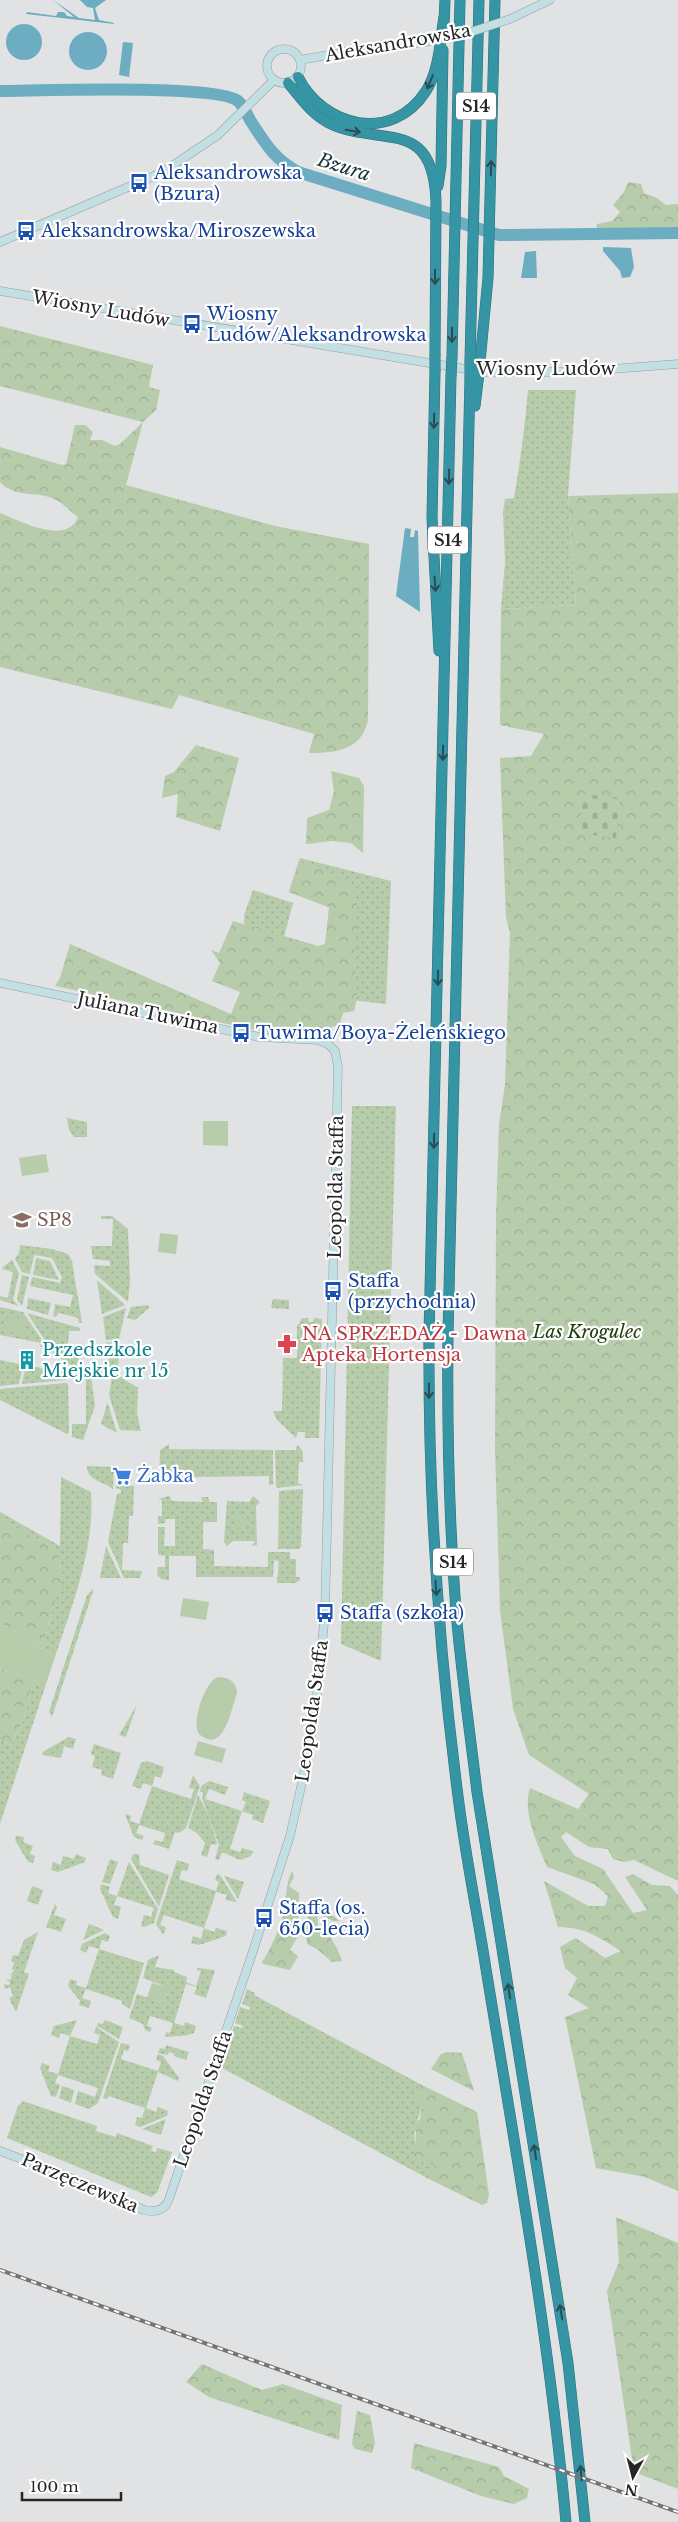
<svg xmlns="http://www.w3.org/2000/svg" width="678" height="2522" font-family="'Libre Baskerville',serif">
	<defs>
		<pattern id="grass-dots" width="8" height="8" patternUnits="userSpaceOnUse" patternTransform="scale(1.25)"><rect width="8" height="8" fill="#b6ccab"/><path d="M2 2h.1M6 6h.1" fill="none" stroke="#9caf93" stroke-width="1.8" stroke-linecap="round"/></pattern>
		<pattern id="forest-crowns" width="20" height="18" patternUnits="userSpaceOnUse" patternTransform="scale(1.25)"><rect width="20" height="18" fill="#b6ccab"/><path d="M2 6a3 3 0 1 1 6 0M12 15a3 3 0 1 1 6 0" fill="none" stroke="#9caf93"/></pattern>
		<pattern id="cemetery-stones" width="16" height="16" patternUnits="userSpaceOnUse" patternTransform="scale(1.25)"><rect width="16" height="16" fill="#b6ccab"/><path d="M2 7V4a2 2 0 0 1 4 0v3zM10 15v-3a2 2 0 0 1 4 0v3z" fill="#9caf93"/></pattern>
	</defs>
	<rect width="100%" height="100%" fill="#e0e2e3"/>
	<g fill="url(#grass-dots)">
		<path d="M528,390H576L568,496L576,605L501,609L505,562L503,512L505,499L514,498C520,462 525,427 528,390Z"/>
		<path d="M300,858L391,881L386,1004L342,999L245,937L244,915L253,890L293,903L284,937L327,951L331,908L289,892Z"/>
		<path d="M352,1106H396L381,1661L341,1644Z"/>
		<path d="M67,1118L87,1122V1137H74L69,1130Z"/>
		<path d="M101,1216H112L128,1229L130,1281L128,1302L95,1274L94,1265L110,1266V1261L93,1259L91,1246H112L113,1219H101Z"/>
		<path d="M20,1245L52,1249L68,1254L72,1261L82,1323H79L78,1318L59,1313L56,1317L53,1316L55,1304L70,1307L73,1295L30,1286L32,1277L60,1283L62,1277L52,1258L34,1255L30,1274L22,1272L15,1259L19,1253Z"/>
		<path d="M36,1258L50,1261L59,1280L33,1275Z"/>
		<path d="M12,1260L19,1273L13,1300L19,1306L0,1300V1296L8,1298L13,1272L2,1269L3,1267Z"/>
		<path d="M22,1275L29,1277L22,1306L17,1300Z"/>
		<path d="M97,1280L125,1305L102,1314Z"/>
		<path d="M28,1298L51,1303L48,1315L27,1309Z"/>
		<path d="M273,1299L289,1300V1309L271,1308Z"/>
		<path d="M148,1305L149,1308L135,1320L127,1318L131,1307Z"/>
		<path d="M0,1307L23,1312L47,1348L40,1347L41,1343L0,1335Z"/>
		<path d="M126,1308L119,1339L106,1340L103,1317Z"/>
		<path d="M27,1313L80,1328V1331H69L67,1357L79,1358L77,1365L72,1366L54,1354Z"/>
		<path d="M302,1318H308L309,1322H313L314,1318L322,1319L319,1438H305V1432H298L296,1438L277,1420L273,1411H282L283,1358H297V1327Z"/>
		<path d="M106,1342L116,1343L119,1346L118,1373L111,1375Z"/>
		<path d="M0,1360L23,1365L19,1384L0,1386Z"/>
		<path d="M58,1360L67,1368L68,1377L66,1380L22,1384L26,1365L55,1371Z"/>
		<path d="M86,1376L91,1377L95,1406L83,1440L72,1437V1424H86Z"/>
		<path d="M119,1376L138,1388L137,1414L141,1431L120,1430L109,1395L112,1378Z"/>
		<path d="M66,1383L68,1384L69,1433L67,1434L0,1400V1389Z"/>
		<path d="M107,1404H108L117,1433L101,1424Z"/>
		<path d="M169,1444V1449L273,1450V1484L269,1485V1476L189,1477V1475L162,1474V1484L159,1481L160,1450Z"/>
		<path d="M297,1445C304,1450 303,1454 303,1462H299L298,1483L303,1485L278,1488L276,1486L275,1450H296Z"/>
		<path d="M87,1466L114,1467L113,1490C106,1481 87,1482 87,1466Z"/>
		<path d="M118,1473V1485L134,1486L133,1516H129L128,1543H123L122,1570L142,1571L140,1578H124L108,1542L117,1494L121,1493V1490L116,1488Z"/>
		<path d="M61,1477L91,1492C95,1547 73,1603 56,1654L42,1649L62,1577L58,1550L0,1519V1512L60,1546Z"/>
		<path d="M303,1489L301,1547L299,1549H278L279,1491Z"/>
		<path d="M169,1496L172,1501L203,1502L201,1497H208L210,1502H217V1522H203V1549L214,1550V1566L268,1567V1552H290V1559H296V1577H300V1580L296,1583H277L279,1561L274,1560L273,1577H196V1556H169V1580L161,1579L157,1575L158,1567H165V1556L158,1555V1527H165L164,1546H175V1519H166L165,1523L158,1524V1516H162V1500L158,1499Z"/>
		<path d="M253,1496L260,1502L256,1506L257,1545L252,1546L255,1541H233L227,1546L224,1542L227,1501L249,1502Z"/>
		<path d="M106,1546L121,1578H100Z"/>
		<path d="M94,1588L52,1717L49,1712L87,1595Z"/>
		<path d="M34,1680L46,1684L0,1824V1740L11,1745L24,1718Z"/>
		<path d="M137,1705L126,1737L119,1735Z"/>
		<path d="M69,1737L76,1739L73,1749L64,1746L61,1758L42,1755L44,1751Z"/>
		<path d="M94,1744L121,1753L113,1779L101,1775L102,1770L92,1767L95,1756L91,1754Z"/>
		<path d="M147,1761L164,1767L161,1778L155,1776L152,1786L191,1799L194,1789L189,1788L193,1775L200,1786L186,1828L179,1833L175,1832L169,1849L153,1844L155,1840L163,1842L165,1833L139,1825L136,1833L144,1836L142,1840L134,1837L125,1814L131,1816L130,1821L139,1824L152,1786L143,1783L141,1789L132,1786L141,1763Z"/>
		<path d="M209,1781L228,1787L225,1795L209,1789L205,1799L242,1811L246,1802L242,1800L244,1792L270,1801L263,1823L252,1819L253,1815L242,1811L230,1849L240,1852L242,1848L253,1851L251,1856L240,1860L222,1852L219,1860L215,1859L219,1845L202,1798L203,1792H200L201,1786Z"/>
		<path d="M198,1795L208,1814L217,1843L216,1845L211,1844L207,1857L201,1855L205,1843L197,1833L188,1828Z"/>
		<path d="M16,1836L24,1837L23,1842L33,1846L30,1854L35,1856L33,1863L28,1862L15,1840Z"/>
		<path d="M76,1854L86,1858L85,1862L58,1872L51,1870L53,1862L61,1865L63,1856L74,1859Z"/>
		<path d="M133,1854H139L140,1865L169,1875L159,1907L131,1859Z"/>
		<path d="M110,1859L118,1862L110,1884L102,1882Z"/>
		<path d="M177,1860L189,1864L187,1871L182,1870L179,1879L216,1891L219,1882L215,1880L217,1874L220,1875L237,1902L225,1900L227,1895L216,1892L204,1928L214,1932L216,1928L227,1931L226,1936L199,1945L191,1943L193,1936L201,1939L204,1928L164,1915L160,1925L166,1927L164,1934L162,1933L156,1924Z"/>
		<path d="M129,1862L158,1909L154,1923L144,1927L141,1926L144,1915L151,1917L154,1908L117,1896L114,1905L121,1907L118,1919L113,1917L100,1889L101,1884L110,1887L108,1893L117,1896Z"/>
		<path d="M224,1876L244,1882L238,1899Z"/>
		<path d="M32,1886L43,1890L38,1905L27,1901Z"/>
		<path d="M55,1904L57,1907L54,1915L66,1919L61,1932L46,1927Z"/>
		<path d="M89,1924L104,1930L83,1940Z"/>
		<path d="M38,1932L24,1972L29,1974L16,2012L9,1998L13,1996L10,1987L5,1989L4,1984L9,1985L10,1982L5,1979L10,1980L12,1975L7,1974H12L14,1970L12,1969L14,1962L11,1961L13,1955L18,1956L24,1940Z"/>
		<path d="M105,1933L110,1936L108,1942L102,1940L99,1949L144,1963L130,2009L122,2004V2001L86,1989L82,1998L91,2001L89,2008L79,2005L80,2001L68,1986L70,1979L77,1981L76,1985L86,1988L99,1949L89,1946L86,1953L80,1950L82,1944Z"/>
		<path d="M159,1955L155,1967L174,1970V1972L187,1977L186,1982L196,1986L201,1971L197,1970V1968L215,1970L206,1998L194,1994L197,1987L186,1984L174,2023L184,2026L185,2022L196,2026L194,2033C183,2037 175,2036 165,2037L166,2032L170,2033L173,2023L150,2016L147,2026L152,2028L150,2032L145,2030L143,2024L129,2018L137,1994L164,2003L168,1988L143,1978L148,1960Z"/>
		<path d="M247,1989L255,1993L254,1995L420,2084L414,2097L422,2104C421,2112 418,2117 416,2124C413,2136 415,2150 418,2161L436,2165L429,2179L222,2068L221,2064L234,2026L242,2028L243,2026L235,2023L240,2007L249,2010L250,2007L242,2004Z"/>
		<path d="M77,2020L70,2036L97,2044L100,2035L94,2033L96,2027L119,2042L98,2103L89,2109L75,2104L78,2091L95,2097L98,2088L58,2075L55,2083L60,2085L56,2097L51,2096L40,2068L42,2063L50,2066L48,2071L58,2074L70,2036L61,2033L59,2038L51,2035L54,2026Z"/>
		<path d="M105,2020L123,2027L119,2039L97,2026L98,2023L103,2024Z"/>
		<path d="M121,2043L130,2045L128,2051L124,2050L121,2059L158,2071L161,2062L156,2060L158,2054L163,2056L179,2078L178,2081L158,2072L146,2108L156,2112L158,2107L168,2111L167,2116L140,2127L135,2125L137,2117L142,2118L145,2108L108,2096L107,2099L103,2098Z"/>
		<path d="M166,2045L189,2052L186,2060L174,2056V2053L169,2052L168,2055L158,2053L160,2048L165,2049Z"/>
		<path d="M62,2086L74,2090L71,2103L59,2098Z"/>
		<path d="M23,2101L97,2126L96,2131L116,2137L117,2133L153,2146L151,2151L156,2152L157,2148L172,2152L157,2193L151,2197L7,2138L18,2106Z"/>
		<path d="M166,2119L161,2135L142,2129Z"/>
	</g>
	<g fill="url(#forest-crowns)">
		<path d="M628,182L641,184L644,193L657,198L666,205L678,204V230L596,232L597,224L612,221L620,212L613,205L624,192Z"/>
		<path d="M0,326L153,365L149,387L160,390L156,410L143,422L126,485L275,526L369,544L368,720C362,750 336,753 309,753L314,734L179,695L172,709L0,667V513C20,521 67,546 78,517C71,512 64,504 56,500C38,490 15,499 0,482V447L62,465L66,464L75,425H85L93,432L90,440H102L115,446L120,444L143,422L0,386Z"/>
		<path d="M678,493V1881L634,1860L624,1862L613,1859L608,1849L589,1847L566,1832L561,1837L575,1856L603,1869L633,1913L647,1910L625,1877L633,1874L652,1885L670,1886L678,1895V2191L645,2177L596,2168L565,2017L589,2008L568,1995L577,1978L565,1968L560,1947L576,1938L605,1958L621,1951C601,1938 582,1926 558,1927L544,1881L588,1906H605L608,1896L594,1884L547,1867C537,1843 522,1813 530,1788L578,1809L589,1794L529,1755L513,1709L500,1610L495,1449L496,1216L499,1124L505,1085L510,933L506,917L500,758L531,756L544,734L500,725L501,609L576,605L568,496Z"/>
		<path d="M196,745L239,758L220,831L176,817L178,794L162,798L165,776L174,772Z"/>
		<path d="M331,771L359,778L364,786L363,853L351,843L332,841L306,844L307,818L329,810L334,791Z"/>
		<path d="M299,861C319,866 354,878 357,904C358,922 354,940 354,958C354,979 361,988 354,1011L343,1013L339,1027L333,1026L326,1033L264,1032L55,986L60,978L70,944L231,1014L240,992L212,981L220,963L211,950L219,953L233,921L318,946L325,944L329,907L289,892Z"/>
		<path d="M0,1519L58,1550L62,1577L42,1649L0,1622Z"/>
		<path d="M0,1669L34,1680L24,1718L11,1745L0,1740Z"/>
		<path d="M292,1871L294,1877L289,1886L299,1893L298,1936L290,1950L298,1956L290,1970L263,1964L262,1962C270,1951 281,1926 284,1912C287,1897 285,1885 292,1871Z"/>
		<path d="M313,1903L340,1921H333L317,1913L318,1926C331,1935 337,1946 342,1961L332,1962L317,1949L307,1944L305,1925Z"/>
		<path d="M447,2052L462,2053L474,2091L431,2069L441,2054Z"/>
		<path d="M420,2084L477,2112L489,2195L487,2203L482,2205L429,2179L435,2165L418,2161L414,2158L416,2132L412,2125L420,2119L422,2104L413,2097Z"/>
		<path d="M616,2217L678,2243V2489L634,2472L607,2291L619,2262Z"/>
		<path d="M202,2364L262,2390L283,2384L342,2405L339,2440L209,2397L186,2382Z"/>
		<path d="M357,2411L370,2415L375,2443L372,2453L355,2449L352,2444Z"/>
		<path d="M414,2443L499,2467L504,2476L529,2489L527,2498L514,2504L481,2496L411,2468Z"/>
	</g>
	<path fill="url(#cemetery-stones)" d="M583,794L620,798L616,838L580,833Z"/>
	<g fill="#b6ccab">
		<path d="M203,1121H228V1146L203,1145Z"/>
		<path d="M46,1154L49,1172L22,1176L19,1158Z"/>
		<path d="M160,1233L178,1235L176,1254L158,1252Z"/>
		<path d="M8,1316L25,1319L23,1334L6,1331Z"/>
		<path d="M236,1513L247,1514V1529L235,1528Z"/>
		<path d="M183,1598L209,1602L206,1620L180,1616Z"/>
		<path d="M0,1622L42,1649L56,1654L46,1684L0,1669Z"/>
		<path d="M218,1677C229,1677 237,1682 237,1693C231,1709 224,1756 199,1734C191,1722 205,1681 218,1677Z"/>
		<path d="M198,1741L226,1749L222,1763L194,1755Z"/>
		<path d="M152,1983L169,1988L164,2003L147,1998Z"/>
	</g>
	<g fill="#6cadc2">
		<path d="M53,0L79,18L95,20L93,8L87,7L80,0H106L95,8L99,20L114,23V24L26,14L27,12L56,16L58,12H64L67,16L74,17Z"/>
		<circle cx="24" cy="42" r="18"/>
		<circle cx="88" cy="51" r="19"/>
		<path d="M123,42L133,43L129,77L119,75Z"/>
		<path d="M603,247L631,248L634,267L630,277L622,278L620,271L603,251Z"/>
		<path d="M536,251L537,278H521L525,252Z"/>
		<path d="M405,528L411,529L410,537H414L415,530L418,531L420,612L396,596Z"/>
	</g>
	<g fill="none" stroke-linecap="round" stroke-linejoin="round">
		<path stroke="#6cadc2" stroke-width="12" d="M0,91C37,91 217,84 238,101C243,105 247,114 250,120C265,143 273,158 298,172L499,235L678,233"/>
		<g stroke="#9b9d9e" stroke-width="9">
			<g id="secondary">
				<path d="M510,19L550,0"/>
				<circle cx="284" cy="66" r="17"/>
				<path d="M300,60L351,51L425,42"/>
				<path d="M0,242L163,172L218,135L274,80"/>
				<path d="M0,291L483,372H572L678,364"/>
				<path d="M0,983L259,1037L318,1040L328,1044L335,1051L338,1067L325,1613L316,1705L306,1765L290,1836L252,1954L169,2199C165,2210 156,2213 144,2210L59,2173L0,2151"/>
			</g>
		</g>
		<g stroke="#2f6e78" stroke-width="11">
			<g id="highway">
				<path d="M444,23L445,0"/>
				<path d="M298,77C323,127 392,144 426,91C439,71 440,41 444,17"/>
				<path d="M288,83C301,98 311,114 329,123C380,148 433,115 436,201L435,354"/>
				<path d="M438,186L441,166L443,50"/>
				<path d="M452,357L460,0"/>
				<path d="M470,361L479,0"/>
				<path d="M480,362L488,278L495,0"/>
				<path d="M435,372L432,518L439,651"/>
				<path d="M451,376L429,1335C428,1490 438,1643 458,1796C465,1854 477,1911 486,1969C516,2153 549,2336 566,2522"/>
				<path d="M470,379L448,1335C447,1427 449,1520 456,1611C461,1672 470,1732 477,1792L568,2363L585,2522"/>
				<path d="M475,406L478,381"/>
			</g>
		</g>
		<use href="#secondary" stroke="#c2dfe4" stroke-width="8"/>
		<use href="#highway" stroke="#3595a4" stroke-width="10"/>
		<g stroke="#747475" stroke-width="4">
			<path id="rail" d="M0,2270L678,2512"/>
		</g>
		<use href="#rail" stroke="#fff" stroke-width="2" stroke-dasharray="5.5" stroke-linecap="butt"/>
		<g stroke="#9b9d9e" stroke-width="9" stroke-linecap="butt">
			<path id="secondary-bridge" d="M425,42L471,32L510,19"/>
		</g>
		<g stroke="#2f6e78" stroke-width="11" stroke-linecap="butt">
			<g id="highway-bridge">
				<path d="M435,372V354"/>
				<path d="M451,376L452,357"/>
				<path d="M470,379V361"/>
				<path d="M478,381L480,362"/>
			</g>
		</g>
		<use href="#secondary-bridge" stroke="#c2dfe4" stroke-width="8"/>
		<use href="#highway-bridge" stroke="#3595a4" stroke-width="10"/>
	</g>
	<defs><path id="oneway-shaft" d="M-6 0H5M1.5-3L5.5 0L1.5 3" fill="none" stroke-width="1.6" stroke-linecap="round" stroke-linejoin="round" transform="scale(1.25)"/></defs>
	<g stroke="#2b4c52">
		<use href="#oneway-shaft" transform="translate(430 82) rotate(113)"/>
		<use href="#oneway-shaft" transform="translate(353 131) rotate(10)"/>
		<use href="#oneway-shaft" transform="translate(491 168) rotate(-89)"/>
		<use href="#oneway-shaft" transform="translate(435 277) rotate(90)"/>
		<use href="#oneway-shaft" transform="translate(452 335) rotate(91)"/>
		<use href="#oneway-shaft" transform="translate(434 421) rotate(91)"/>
		<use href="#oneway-shaft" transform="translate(449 477) rotate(91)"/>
		<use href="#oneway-shaft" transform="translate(435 584) rotate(86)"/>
		<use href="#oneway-shaft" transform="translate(443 753) rotate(91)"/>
		<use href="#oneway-shaft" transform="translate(438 978) rotate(91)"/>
		<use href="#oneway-shaft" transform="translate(434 1141) rotate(91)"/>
		<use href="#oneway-shaft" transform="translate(429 1391) rotate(90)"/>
		<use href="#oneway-shaft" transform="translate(436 1588) rotate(86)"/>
		<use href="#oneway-shaft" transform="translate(509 1991) rotate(-99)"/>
		<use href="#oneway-shaft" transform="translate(535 2152) rotate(-99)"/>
		<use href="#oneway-shaft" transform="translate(561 2312) rotate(-99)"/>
		<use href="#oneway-shaft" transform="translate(581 2473) rotate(-95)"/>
	</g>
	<defs>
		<g id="bus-bare" transform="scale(1.5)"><path d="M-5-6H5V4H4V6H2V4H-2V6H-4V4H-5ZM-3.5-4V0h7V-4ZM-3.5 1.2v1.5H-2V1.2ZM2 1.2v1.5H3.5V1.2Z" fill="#1a4fb4" stroke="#fff" stroke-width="2.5" paint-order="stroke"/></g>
		<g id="school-bare" transform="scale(1.5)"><path d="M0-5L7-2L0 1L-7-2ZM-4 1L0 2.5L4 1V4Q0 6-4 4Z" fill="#8d6e63" stroke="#fff" stroke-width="2.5" paint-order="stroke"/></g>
		<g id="pharmacy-bare" transform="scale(1.5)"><path d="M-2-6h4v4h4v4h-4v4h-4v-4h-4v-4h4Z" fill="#e0444e" stroke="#fff" stroke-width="2.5" paint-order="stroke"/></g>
		<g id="building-bare" transform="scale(1.5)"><path d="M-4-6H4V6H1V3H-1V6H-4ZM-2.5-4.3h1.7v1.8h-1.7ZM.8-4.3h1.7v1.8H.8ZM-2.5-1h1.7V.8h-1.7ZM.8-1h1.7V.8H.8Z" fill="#0f9aa8" stroke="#fff" stroke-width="2.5" paint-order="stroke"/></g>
		<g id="supermarket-bare" transform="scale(1.5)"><path d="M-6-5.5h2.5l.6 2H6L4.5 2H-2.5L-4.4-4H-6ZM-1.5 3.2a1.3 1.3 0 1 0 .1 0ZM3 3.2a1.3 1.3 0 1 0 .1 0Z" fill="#3f7fe0" stroke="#fff" stroke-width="2.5" paint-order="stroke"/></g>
	</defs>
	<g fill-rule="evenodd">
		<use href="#bus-bare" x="139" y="183"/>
		<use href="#bus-bare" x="26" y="231"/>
		<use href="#bus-bare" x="192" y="324"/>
		<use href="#bus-bare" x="241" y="1033"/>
		<use href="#school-bare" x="22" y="1220"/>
		<use href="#bus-bare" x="333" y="1291"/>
		<use href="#pharmacy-bare" x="287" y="1344"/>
		<use href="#building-bare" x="27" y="1360"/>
		<use href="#supermarket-bare" x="122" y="1476"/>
		<use href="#bus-bare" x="325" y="1613"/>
		<use href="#bus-bare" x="264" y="1918"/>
	</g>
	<g text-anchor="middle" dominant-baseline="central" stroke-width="4.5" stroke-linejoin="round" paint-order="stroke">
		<g fill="#fff" stroke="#666667" stroke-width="1">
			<rect x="456" y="92.5" width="40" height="27" rx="4"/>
			<rect x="428" y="526.5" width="40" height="27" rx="4"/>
			<rect x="433" y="1548.5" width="40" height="27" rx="4"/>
		</g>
		<g font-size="16" font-weight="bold" fill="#252526">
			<text x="476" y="106">S14</text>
			<text x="448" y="540">S14</text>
			<text x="453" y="1562">S14</text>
		</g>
		<g font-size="18" fill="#252526" stroke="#fff">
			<text transform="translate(398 43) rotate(-10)">Aleksandrowska</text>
			<text transform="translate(101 309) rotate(10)">Wiosny Ludów</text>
			<text x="546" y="369">Wiosny Ludów</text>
			<text transform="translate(148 1013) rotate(12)">Juliana Tuwima</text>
			<text transform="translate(336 1187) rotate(-89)">Leopolda Staffa</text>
			<text transform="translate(312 1711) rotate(-82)">Leopolda Staffa</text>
			<text transform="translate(203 2099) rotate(-71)">Leopolda Staffa</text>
			<text transform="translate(80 2183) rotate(23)">Parzęczewska</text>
		</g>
		<g font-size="18" fill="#164399" stroke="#fff" text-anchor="start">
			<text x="154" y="173">Aleksandrowska<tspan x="154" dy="21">(Bzura)</tspan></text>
			<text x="41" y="231">Aleksandrowska/Miroszewska</text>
			<text x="207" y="314">Wiosny<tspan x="207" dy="21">Ludów/Aleksandrowska</tspan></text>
			<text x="256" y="1033">Tuwima/Boya-Żeleńskiego</text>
			<text x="348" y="1281">Staffa<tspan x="348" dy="21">(przychodnia)</tspan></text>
			<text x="340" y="1613">Staffa (szkoła)</text>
			<text x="279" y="1908">Staffa (os.<tspan x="279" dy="21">650-lecia)</tspan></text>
		</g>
		<g font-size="18" fill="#785e54" stroke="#fff" text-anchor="start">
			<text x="37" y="1220">SP8</text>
		</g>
		<g font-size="18" font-style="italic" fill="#213e0d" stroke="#fff">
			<text x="587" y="1332">Las Krogulec</text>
		</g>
		<g font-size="18" fill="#be3a42" stroke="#fff" text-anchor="start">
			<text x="302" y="1334">NA SPRZEDAŻ - Dawna<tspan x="302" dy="21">Apteka Hortensja</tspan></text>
		</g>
		<g font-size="18" fill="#0d838f" stroke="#fff" text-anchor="start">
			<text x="42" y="1350">Przedszkole<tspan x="42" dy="21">Miejskie nr 15</tspan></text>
		</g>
		<g font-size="18" fill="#366cbe" stroke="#fff" text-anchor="start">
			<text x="137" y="1476">Żabka</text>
		</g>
		<g font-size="19" font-style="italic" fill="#15353e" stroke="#fff">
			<text transform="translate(344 167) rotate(17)">Bzura</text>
		</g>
	</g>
	<g transform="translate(633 2477) rotate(187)" stroke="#ffffff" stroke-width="4" paint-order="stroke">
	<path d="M0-4L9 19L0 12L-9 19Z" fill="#252526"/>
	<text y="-8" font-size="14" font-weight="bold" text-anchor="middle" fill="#252526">N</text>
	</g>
	<path d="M22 2492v8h99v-8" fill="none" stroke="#252526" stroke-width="2.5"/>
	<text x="30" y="2492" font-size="15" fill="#252526" stroke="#ffffff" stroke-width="4" paint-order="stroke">100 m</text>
</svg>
